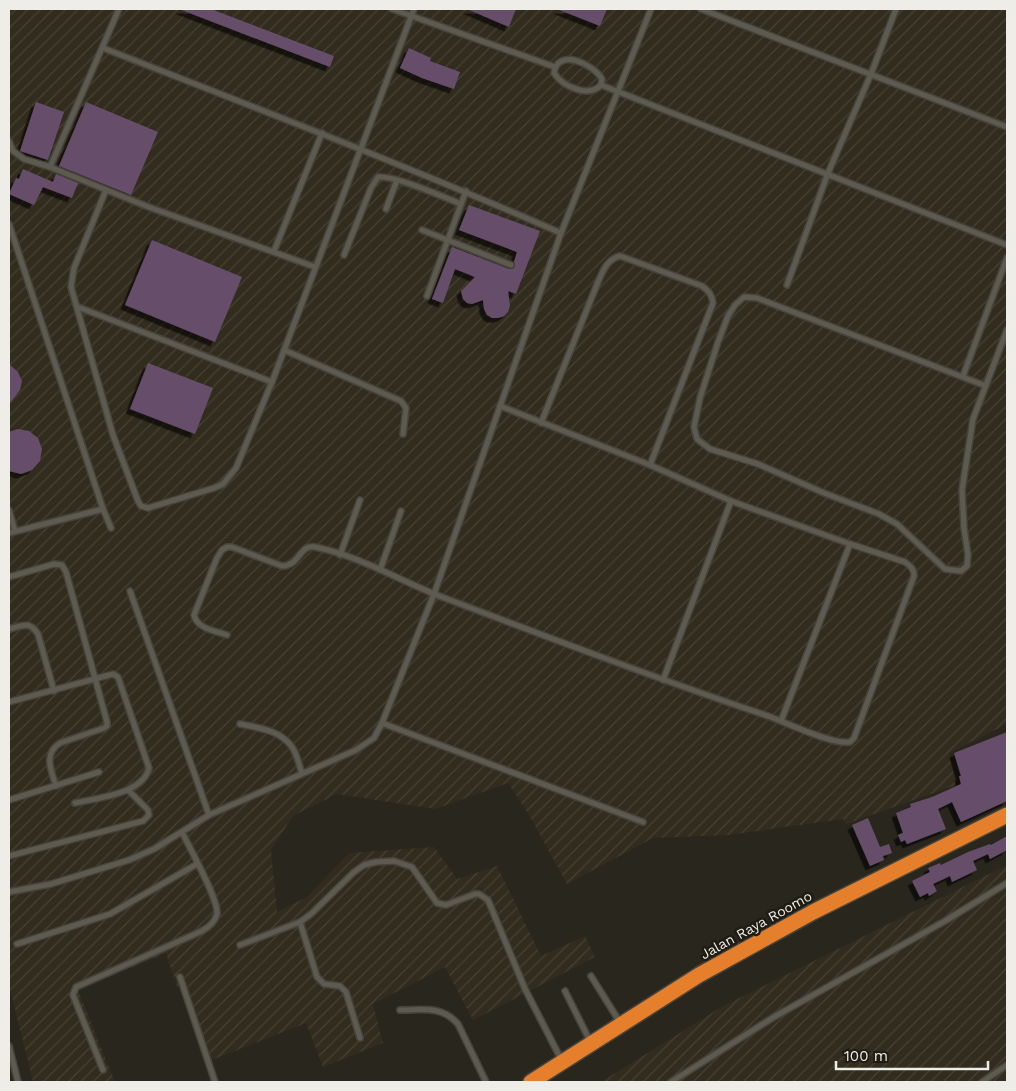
<svg xmlns="http://www.w3.org/2000/svg" width="1016" height="1091" font-family="'Work Sans',sans-serif">
	<defs>
		<pattern id="industrial-furrows" width="10" height="10" patternUnits="userSpaceOnUse" patternTransform="scale(1.25)"><rect width="10" height="10" fill="#312c1d"/><path d="M-1 1l2-2M0 10L10 0M9 11l2-2" fill="none" stroke="#454133"/></pattern>
		<filter id="shadow"><feDropShadow dx="-4.5" dy="4.5" stdDeviation="0" flood-color="#0009"/></filter>
	</defs>
	<rect width="100%" height="100%" fill="#29261d"/>
	<g fill="url(#industrial-furrows)">
		<path d="M9,9H1007V724L949,753L956,785L846,824L843,819L729,835L653,838L567,884L529,815L508,783L435,809L337,794L293,816L271,850L277,912L307,897L349,853L434,847L457,879L497,866L541,956L585,936L595,957L473,1020L445,967L373,1004L383,1043L323,1067L306,1023L212,1060L184,986L177,987L166,953L78,990L115,1082H33L9,985Z"/>
		<path d="M1007,865V1082H601L723,1006Z"/>
	</g>
	<g fill="#664d6b" filter="url(#shadow)">
		<path d="M179,9H211L334,56L330,67Z"/>
		<path d="M467,9H516L509,27Z"/>
		<path d="M557,9H607L600,26Z"/>
		<path d="M409,48L431,58L430,61L460,72L454,89L422,78L400,68Z"/>
		<path d="M36,102L64,112L48,160L20,151Z"/>
		<path d="M86,102L158,132L131,195L59,166Z"/>
		<path d="M23,169L53,182L56,174L78,183L72,198L43,187L34,205L9,194L16,178L19,179Z"/>
		<path d="M469,205L540,231L516,294L508,291L510,306L508,312L504,316L498,318H492L487,315L484,309L483,300L472,304L467,303L463,299L461,291L475,277L455,269L443,303L432,299L452,247L509,269H513L515,266L514,262L517,252L459,230Z"/>
		<path d="M152,240L242,277L215,342L125,305Z"/>
		<path d="M148,363L213,388L195,434L130,409Z"/>
		<path d="M9,364L18,372L22,381L20,390L9,404Z"/>
		<path d="M18,429L29,431L38,438L42,449L40,461L32,470L21,474L9,471V432Z"/>
		<path d="M1007,732V801L961,822L952,802L938,809L946,829L907,844L905,840L901,842L898,835L903,833L896,813L911,807L910,804L932,797L961,784L959,776H961L954,753Z"/>
		<path d="M868,818L880,847L889,844L892,853L883,856L884,860L870,866L852,825Z"/>
		<path d="M1007,836V850L990,859L988,854L973,861L977,870L952,882L950,876L933,884L937,891L929,896L928,893L920,897L912,881L930,872L928,868L940,863L941,865L968,852L990,844L991,845Z"/>
	</g>
	<g fill="none" stroke-linecap="round" stroke-linejoin="round">
		<g stroke="#46443d" stroke-width="8">
			<g id="lane">
				<path d="M392,9L555,67"/>
				<path d="M701,9L1007,127"/>
				<path d="M103,48C256,108 410,167 561,233"/>
				<path d="M601,85L602,79C593,64 558,47 554,73C563,87 589,98 601,85L1007,245"/>
				<path d="M9,141L13,151L24,159L50,167L146,206L315,267"/>
				<path d="M50,167L119,9"/>
				<path d="M106,190L74,268L71,287L113,435L138,501L141,506L148,508L214,488L223,484L236,468L272,382L414,9"/>
				<path d="M386,209L397,180"/>
				<path d="M9,224L103,509L111,528"/>
				<path d="M422,230L511,265"/>
				<path d="M274,251L322,133"/>
				<path d="M344,255L371,188L378,177C395,175 443,197 461,204"/>
				<path d="M787,285L828,173L871,74L896,9"/>
				<path d="M427,296L466,191"/>
				<path d="M78,307L272,382"/>
				<path d="M284,350L401,401L406,408L403,434"/>
				<path d="M963,376L1007,258"/>
				<path d="M986,386L757,298L744,297L735,305L728,316L718,342L700,398L694,427L697,439L710,449L758,464L824,493L879,514L897,524L945,569L961,571L967,566L968,555L964,528L962,490L973,419L1007,330"/>
				<path d="M541,423L598,282C603,271 607,259 620,256L702,286C709,291 712,295 713,303L650,465"/>
				<path d="M9,510L15,531"/>
				<path d="M9,533L103,509"/>
				<path d="M340,555L360,500"/>
				<path d="M380,570L401,511"/>
				<path d="M9,577L54,564L62,565L66,572L107,722V726L104,728L60,743C43,754 51,770 56,786"/>
				<path d="M130,591L209,815"/>
				<path d="M9,629C22,626 29,620 38,634L54,691"/>
				<path d="M227,635C216,631 197,629 194,615L217,558L222,550L227,547H232L282,566C301,565 299,544 315,547C360,556 400,581 442,597C550,638 658,679 768,716C787,723 833,745 850,742L854,738L914,576C914,568 910,566 905,562L850,544L731,501L650,465L500,406"/>
				<path d="M663,680L731,501"/>
				<path d="M9,702L113,674L118,677L149,768C143,794 97,798 75,803"/>
				<path d="M781,721L850,544"/>
				<path d="M382,723L643,822"/>
				<path d="M240,724C259,728 280,730 292,747C297,754 299,765 302,773"/>
				<path d="M9,800L99,772"/>
				<path d="M9,856L143,821L149,815L148,810L128,790"/>
				<path d="M9,892L51,884L129,860L154,849L209,815L356,750L374,738L382,723L434,594L561,233L651,9"/>
				<path d="M300,922L317,977L324,984L340,986L346,992L360,1038"/>
				<path d="M17,944L110,914L197,864"/>
				<path d="M240,945L300,922L311,914L354,872L364,865L376,862L394,861L412,867L437,903L446,905L475,894H479L488,900L525,989L562,1061"/>
				<path d="M591,976L621,1024"/>
				<path d="M180,977L215,1082"/>
				<path d="M565,991L591,1043"/>
				<path d="M400,1010C423,1010 441,1005 458,1024L486,1082"/>
				<path d="M9,1046L18,1082"/>
				<path d="M103,1070L73,995L76,987L202,931C209,927 215,922 217,914C219,900 189,847 182,832"/>
				<path d="M671,1082L774,1017L945,921L1007,883"/>
				<path d="M982,1082L1007,1065"/>
			</g>
		</g>
		<g stroke="#46443d" stroke-width="18">
			<path id="highway" d="M531,1082L699,975L813,912L1007,815"/>
		</g>
		<use href="#lane" stroke="#5d5a4f" stroke-width="5"/>
		<use href="#highway" stroke="#e67f2b" stroke-width="15"/>
	</g>
	<g text-anchor="middle" dominant-baseline="central" stroke-width="5" stroke-linejoin="round" paint-order="stroke">
		<g font-size="14" fill="#efede7" stroke="#1f1c13">
			<text transform="translate(756 925) rotate(-29)">Jalan Raya Roomo</text>
		</g>
	</g>
	<rect width="1016" height="1091" fill="none" stroke="#efede7" stroke-width="20"/>
	<path d="M836 1061v8h152v-8" fill="none" stroke="#efede7" stroke-width="2.5"/>
	<text x="844" y="1061" font-size="15" fill="#efede7" stroke="#1f1c13" stroke-width="4" paint-order="stroke">100 m</text>
</svg>
